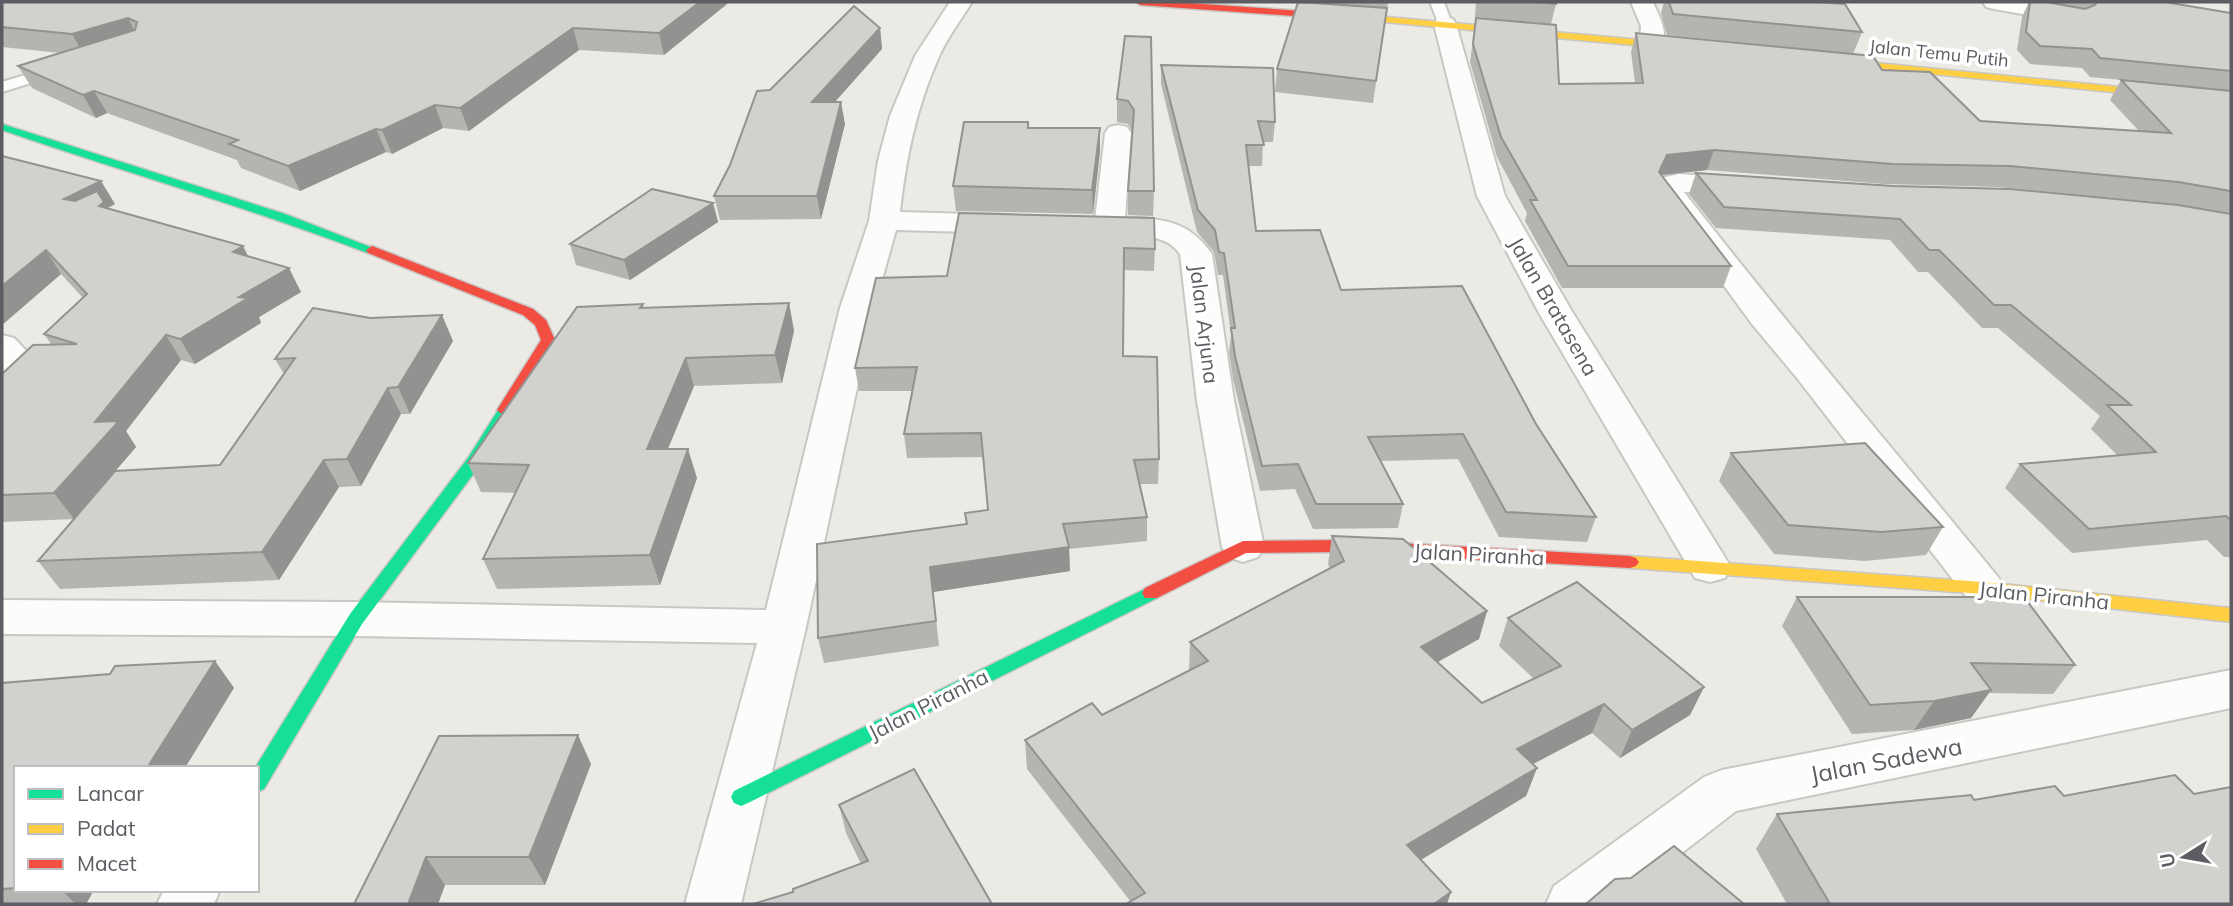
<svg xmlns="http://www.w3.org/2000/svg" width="2233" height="906" font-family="Mulish,sans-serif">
	<rect width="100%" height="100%" fill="#ebeae5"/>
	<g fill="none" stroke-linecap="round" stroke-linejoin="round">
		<g stroke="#c7c7c5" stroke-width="4">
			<g id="lane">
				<path d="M1430,2H1444L1452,24L1450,27H1440Z"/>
				<path d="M58,65L63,67L66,70L63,73L2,92V82Z"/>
			</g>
		</g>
		<g stroke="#c7c7c5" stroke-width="4">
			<g id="street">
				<path d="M950,2H972C961,20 946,39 938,59C916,109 906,158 900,212L1008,215L1019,218L1023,224L1019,230L1008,233L896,230L874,308L806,627L741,904H685L757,643L356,636L2,634V600L356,602L766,610L840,308L869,221L878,161L890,116L915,56Z"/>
				<path d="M1631,2H1653C1659,16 1670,34 1660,48H1644L1640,43L1641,26Z"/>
				<path d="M1983,2H2029L2084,12L2087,17L2084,22L2076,24L1994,9L1986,7Z"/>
				<path d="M1445,17L1453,19L1456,24L1505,196L1573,313L1731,567L1725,578L1710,582L1695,578L1539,313L1477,196L1434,24L1437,19Z"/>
				<path d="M1118,125L1127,127L1131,133L1125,218C1163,218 1189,221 1212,254L1234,401L1264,547L1258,557L1243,562L1228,557L1222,547L1197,401L1180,254C1160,226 1122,241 1092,233L1088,227L1095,220L1105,133L1109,127Z"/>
				<path d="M1679,174L1756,179L1760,185L1756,191L1746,194L1684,192C1786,323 1893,449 1998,577L2005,588L1998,599L1983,604L1968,599L1797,378L1752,324L1655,191L1661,178Z"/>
				<path d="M2,335L14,338L38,363L15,397L2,400Z"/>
				<path d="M2231,670V708L1736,811L1616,904H1546L1554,886L1704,777L1722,770Z"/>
				<path d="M164,890H220L214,904H157Z"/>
			</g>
		</g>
		<g stroke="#c8c7c6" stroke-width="3">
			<g id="fast">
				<path d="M2,124L285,214L378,250L376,253H368C247,207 124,172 2,130Z"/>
				<path d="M505,405L513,410L480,465L362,624L264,789L257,792V768H255L350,614L468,458L500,407Z"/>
				<path d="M1151,586L1157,588L1160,593L1157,598L748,803L741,806L734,803L731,797L734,791Z"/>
			</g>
		</g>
		<g stroke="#c8c7c6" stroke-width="3">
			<g id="slow">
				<path d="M1376,16L1686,44L1691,47L1686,50L1373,21L1371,19Z"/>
				<path d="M1826,58L2231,98V104L1823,63L1821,61Z"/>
				<path d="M1630,556L1983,582L2231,608V622L1983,594L1630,568L1624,566L1621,562L1624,558Z"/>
			</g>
		</g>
		<g stroke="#c8c7c6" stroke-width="3">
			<g id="jam">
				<path d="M1136,2H1174L1376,16L1381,19L1376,22L1140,5Z"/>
				<path d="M372,246L533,309L546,320L555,340L510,413H500L497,410L541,340L535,325L523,315L368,253L366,250Z"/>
				<path d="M1345,540L1630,556L1636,558L1639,562L1636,566L1630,568L1345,552L1246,553L1157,598H1145L1142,593L1145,588L1243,541Z"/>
			</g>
		</g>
		<use href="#lane" fill="#fcfcfb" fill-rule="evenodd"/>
		<use href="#street" fill="#fcfcfb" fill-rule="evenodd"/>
		<use href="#fast" fill="#16e098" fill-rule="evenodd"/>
		<use href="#slow" fill="#ffcf43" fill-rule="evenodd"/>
		<use href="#jam" fill="#f24e42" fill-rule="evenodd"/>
	</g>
	<g fill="#b4b4b1">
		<path d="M2,2H727V4L664,55L579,50L469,131L443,128L392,154L386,152L300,191L241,168L237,160L107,113L96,118L32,88L18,66L60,53L2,47Z"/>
		<path d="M1298,2H1388L1373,103L1275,92L1277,69Z"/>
		<path d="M1476,2H1556V4L1551,24L1475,17Z"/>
		<path d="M1664,2H1817L1862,32L1853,54L1667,35L1661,13Z"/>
		<path d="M2029,2H2165L2231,13V557H2224L2207,540L2072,553L2005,488L2020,464L2117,455L2091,429L2100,416L1998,328H1982L1928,272H1918L1890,240L1716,228L1689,194L1696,173L2165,203L1999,187L1884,184L1707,170L1662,175L1731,266L1723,288H1562L1525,221L1527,213L1497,157L1470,62L1476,18L1559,84L1635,83L1631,52L1636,33L1882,70L1980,121L2139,131L2110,100L2121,80L2185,86L2090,77L2082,68L2030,64L2017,50L2022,17Z"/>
		<path d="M880,28L882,49L835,102L845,124L821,219L720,220L714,196L770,90Z"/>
		<path d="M1125,36L1154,191L1153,216L1128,215V191L1132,131L1128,124L1117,122V99Z"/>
		<path d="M1161,65L1275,122L1273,142H1263L1262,166H1248L1256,231L1536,424L1596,517L1587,542L1499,537L1458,459L1381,461L1403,504L1398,528L1313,529L1295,489L1260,491L1233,379L1229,352L1231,335L1223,275H1218L1214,252L1197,232L1161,84Z"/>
		<path d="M1029,128H1100V151L1093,214L956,211L953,186Z"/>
		<path d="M2,156L115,204L108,208L248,256L301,292L259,317L261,323L195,364L181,360L126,431L136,447L74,519L2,522V374L51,344L44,334L83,298L61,274L2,325Z"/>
		<path d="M713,203L718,222L630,280L576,265L570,244Z"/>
		<path d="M959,213L1155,249L1154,271L1124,270L1123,356L1159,459L1158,484H1139L1147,517V541L1069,549L1070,571L933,592L939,646L824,663L818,638L966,524L965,513L988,510L983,457L907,458L904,434L912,391H859L855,368L947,276Z"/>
		<path d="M789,303L794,331L782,383L694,386L668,449L697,478L660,585L497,589L483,559L516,493L481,492L468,463L643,304L644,308Z"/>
		<path d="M453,341L410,414H401L361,486L339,487L279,580L60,589L38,561L220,465L284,374L275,359Z"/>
		<path d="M1731,453L1943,527L1926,555L1865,561L1774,554L1719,481Z"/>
		<path d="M1332,536L1487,611L1479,639L1438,662L1482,703L1534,679L1499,646L1508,618L1704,687L1690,715L1620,758L1592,733L1533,764L1537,768L1526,796L1421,860L1131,902L1027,769L1025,740L1102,715L1189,671L1190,642L1330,569L1328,564Z"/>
		<path d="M1797,597L2075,665L2053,694L1989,693L1971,718L1914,730L1852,734L1782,626Z"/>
		<path d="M215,661L234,688L16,768V890H94L86,904H2V683L110,674Z"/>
		<path d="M439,736L591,764L545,885H445L438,904H354Z"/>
		<path d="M2194,794L2231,904H1787L1756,849L1777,814L1974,800L2064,796Z"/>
		<path d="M839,805L992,904L793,892L861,864L846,833Z"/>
	</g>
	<g fill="#929290">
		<path d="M700,2H727V4L664,55L659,33Z"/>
		<path d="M128,18L139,39L84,55L72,34Z"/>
		<path d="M573,28L579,50L469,131L460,108Z"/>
		<path d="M880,28L882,49L815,124L812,102Z"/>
		<path d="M94,91L107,113L96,118L83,95Z"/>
		<path d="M841,102L845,124L821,219L817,196Z"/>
		<path d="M435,105L443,128L392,154L382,130Z"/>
		<path d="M1100,128V151L1093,214L1092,190Z"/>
		<path d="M376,129L386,152L300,191L288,166Z"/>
		<path d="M1714,150L1707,170L1661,175L1659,172L1667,155Z"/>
		<path d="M101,181L115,204L107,208L64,199Z"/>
		<path d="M713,203L718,222L630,280L624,260Z"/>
		<path d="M243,246L255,270L233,252Z"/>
		<path d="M46,250L61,274L2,325V286Z"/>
		<path d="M289,268L301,292L259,317L261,323L195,364L180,339L239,297Z"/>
		<path d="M789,303L794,331L782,383L775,355Z"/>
		<path d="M442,315L453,341L410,414L398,387Z"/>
		<path d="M166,335L181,360L126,431L136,447L74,519L54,493L95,422Z"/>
		<path d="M686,358L694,386L656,477L647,449Z"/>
		<path d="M388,388L401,414L361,486L347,459Z"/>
		<path d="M688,449L697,478L660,585L650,555Z"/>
		<path d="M324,460L339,487L279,580L262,552Z"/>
		<path d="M1069,547L1070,571L933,592L939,646L930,567Z"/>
		<path d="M1487,611L1479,639L1414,675L1421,647Z"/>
		<path d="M215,661L234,688L185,768H147Z"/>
		<path d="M1704,687L1690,715L1620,758L1632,730Z"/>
		<path d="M1991,690L1971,718L1914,730L1934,701Z"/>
		<path d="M1604,704L1592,733L1508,777L1517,749Z"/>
		<path d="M578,735L591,764L545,885L529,857Z"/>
		<path d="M1537,768L1526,796L1399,873L1407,845Z"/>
		<path d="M426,857L445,885L438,904H408Z"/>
		<path d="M61,890H94L86,904H76Z"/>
		<path d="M1451,892L1447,904H1434Z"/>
	</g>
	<g fill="#d1d1ce" stroke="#929290" stroke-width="2">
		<path d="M2,2H700L659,33L573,28L460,108L435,105L382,130L376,129L288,166L229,144L238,140L94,91L83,95L18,66L135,30L137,22L128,18L72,34L2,27Z"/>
		<path d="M1298,2L1387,8L1376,81L1277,69Z"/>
		<path d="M1535,2H1556V4Z"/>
		<path d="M1669,2H1817L1845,4L1862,32L1673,14Z"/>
		<path d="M2030,2H2046L2085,9L2095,5L2097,2H2165L2231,13V71L2100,58L2092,49L2040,46L2026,32Z"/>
		<path d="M854,6L880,28L812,102H841L817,196H714L730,165L757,91L770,90Z"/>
		<path d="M1476,18L1556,25L1559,84L1643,83L1636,33L1873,56L1882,70L1930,72L1980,121L2171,133L2121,80L2231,91V191L2178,182L2010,166L1893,164L1714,150L1667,155L1659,172L1731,266H1568L1530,200H1537L1501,137L1473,44Z"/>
		<path d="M1125,36L1151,37L1154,191H1128L1134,110L1128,101L1117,99Z"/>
		<path d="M1161,65L1273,68L1275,122L1258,121L1264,145H1246L1256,231L1320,230L1341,290L1462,286L1536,424L1596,517L1506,512L1463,434L1368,437L1403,504H1316L1298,464L1262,466L1235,356L1231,328H1235L1224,253L1219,252L1215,230L1198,210Z"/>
		<path d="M964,122H1028V128H1100L1092,190L953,186Z"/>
		<path d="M2,156L101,181L64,199L75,201L97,191L104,202L99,206L243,246L233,252L289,268L239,297L248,298L180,339L166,335L95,422L119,421L54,493L2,495V374L33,345L77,344L44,334L87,294L46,250L2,286Z"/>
		<path d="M1696,173L1893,186L2010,189L2178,205L2231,214V520L2226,516L2089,529L2020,464L2156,452L2107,405H2131L2011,305H1994L1939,250H1929L1900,219L1724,207Z"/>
		<path d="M652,189L713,203L624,260L570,244Z"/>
		<path d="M959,213L1154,218L1155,249L1124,248L1123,356L1157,357L1159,459L1134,460L1147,517L1063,524L1069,547L930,567L936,621L818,638L817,544L967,524L965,513L988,510L981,433L904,434L917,367L855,368L876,278L947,276Z"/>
		<path d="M789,303L775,355L686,358L647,449H688L650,555L483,559L529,465L468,463L577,307L643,304L640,308Z"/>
		<path d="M313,308L370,318L442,315L398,387L388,388L347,459L324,460L262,552L38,561L115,471L220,465L295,358L275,359Z"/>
		<path d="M1865,443L1943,527L1881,532L1788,525L1731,453Z"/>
		<path d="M1332,536L1403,539L1487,611L1421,647L1482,703L1561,666L1508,618L1577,582L1704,687L1632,730L1604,704L1517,749L1537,768L1407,845L1451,892L1434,904H1126L1145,893L1025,740L1092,703L1102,715L1208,661L1190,642L1344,561Z"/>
		<path d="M1797,597H2024L2075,665L1971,663L1991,690L1934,701L1870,705Z"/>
		<path d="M215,661L147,768H16V888L2,889V683L110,674L115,666Z"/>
		<path d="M578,735L529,857H426L408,904H354L439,736Z"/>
		<path d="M914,769L992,904H753L793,892V889L868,861L839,805Z"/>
		<path d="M2175,775L2194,794L2231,787V904H1830L1777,814L1971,795L1974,800L2055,786L2064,796Z"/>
		<path d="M1674,846L1744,904H1586L1615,879L1631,878Z"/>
	</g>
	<g text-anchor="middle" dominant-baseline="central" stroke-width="7" stroke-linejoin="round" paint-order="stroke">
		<g font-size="18" fill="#5b5d62" stroke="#fff">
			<text transform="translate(1939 53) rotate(6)">Jalan Temu Putih</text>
		</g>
		<g font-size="21" fill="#5b5d62" stroke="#fff">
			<text transform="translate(1554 306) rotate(60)">Jalan Bratasena</text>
			<text transform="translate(1205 324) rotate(83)">Jalan Arjuna</text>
			<text transform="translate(1479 554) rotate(3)">Jalan Piranha</text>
			<text transform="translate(2044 595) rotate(6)">Jalan Piranha</text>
			<text transform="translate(928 704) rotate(-27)">Jalan Piranha</text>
		</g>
		<g font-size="24" fill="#5b5d62" stroke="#fff">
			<text transform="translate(1886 760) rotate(-11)">Jalan Sadewa</text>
		</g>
	</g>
	<rect width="2233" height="906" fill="none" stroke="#5b5d62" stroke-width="7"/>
	<rect x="14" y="766" width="245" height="126" fill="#ffffff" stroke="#bdbec0" stroke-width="2"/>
	<rect x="28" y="789" width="35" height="10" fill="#16e098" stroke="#bdbec0" stroke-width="2"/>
	<text x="77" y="801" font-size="21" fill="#5b5d62">Lancar</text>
	<rect x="28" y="824" width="35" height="10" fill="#ffcf43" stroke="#bdbec0" stroke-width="2"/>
	<text x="77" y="836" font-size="21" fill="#5b5d62">Padat</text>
	<rect x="28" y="859" width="35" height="10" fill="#f24e42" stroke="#bdbec0" stroke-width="2"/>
	<text x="77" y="871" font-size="21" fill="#5b5d62">Macet</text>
	<g transform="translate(2184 857) rotate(259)" stroke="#ffffff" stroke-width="5" paint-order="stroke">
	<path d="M0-5L12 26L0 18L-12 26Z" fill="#5b5d62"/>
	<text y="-10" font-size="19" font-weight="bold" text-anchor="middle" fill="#5b5d62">U</text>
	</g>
</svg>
